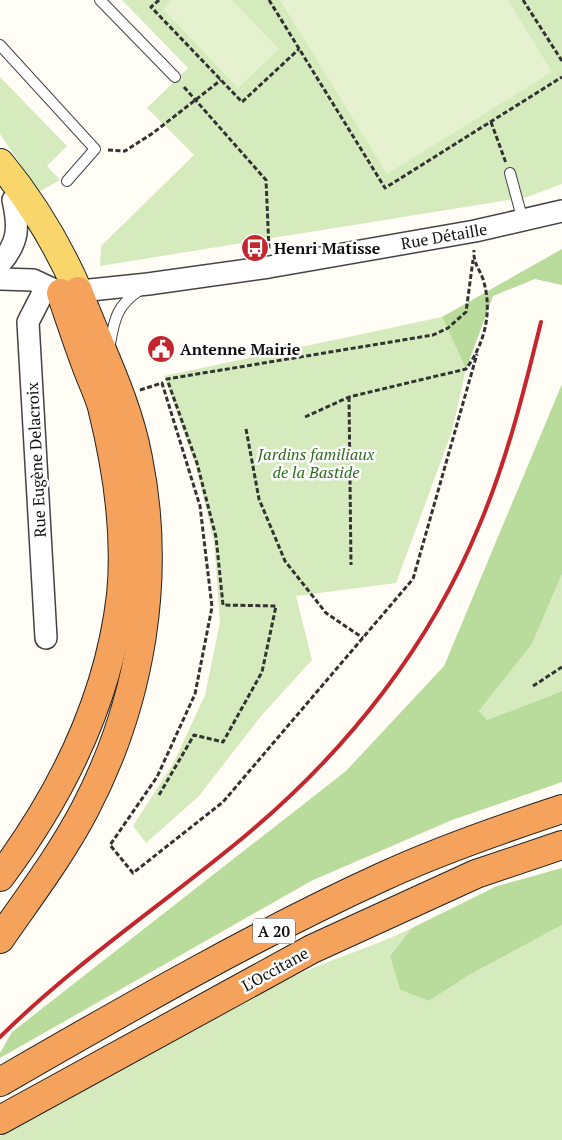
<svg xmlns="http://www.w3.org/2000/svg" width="562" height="1140" font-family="'PT Serif',serif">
	<rect width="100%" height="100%" fill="#fffdf5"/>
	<g fill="#d5ebbd">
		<path d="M122,0H562V184L527,197L100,266L101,246L194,155L147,108L188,68Z"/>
		<path d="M0,77L67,146L47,166L60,180L39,192L0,134Z"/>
		<path d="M442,317L466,369L452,431L396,583L296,596L312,660L261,716L199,796L146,843L133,826L174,762L205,695L220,622L214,542L197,470L164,376Z"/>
		<path d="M562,574V691L487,720L479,711L532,644Z"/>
		<path d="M562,925V1140H0V1136L286,980C327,960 371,948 412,928L390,956L400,990L429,1001L469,975Z"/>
	</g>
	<g fill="#b9dc9c">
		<path d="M562,249V285L535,279L493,296L466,369L442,317Z"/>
		<path d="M562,384V574L532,644L479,711L487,720L562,691V782L452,820L311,881L0,1058V1053L12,1032L346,771L444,666Z"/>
		<path d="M562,868V925L469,975L429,1001L400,990L390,956L412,928L497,886Z"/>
	</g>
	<g fill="#e6f2cf">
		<path d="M172,0H232L279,49L238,88L163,9Z"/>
		<path d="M280,0H508L552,72L387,174Z"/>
	</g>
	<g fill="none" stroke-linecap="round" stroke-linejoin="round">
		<g stroke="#444" stroke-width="12">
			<g id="service">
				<path d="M100,0L175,77"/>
				<path d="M0,45L95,149L67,181"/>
				<path d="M510,173L523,221"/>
				<path d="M109,349C114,322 115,306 140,290"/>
			</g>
		</g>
		<g stroke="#444" stroke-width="24">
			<g id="minor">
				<path d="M0,264C19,242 19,227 13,200"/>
				<path d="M0,279L33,280L61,293L148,284L269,267L475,231L562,211"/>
				<path d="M46,638L28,322L46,287"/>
			</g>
		</g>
		<g stroke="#222" stroke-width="30">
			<path id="primary" d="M0,163C32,202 58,245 78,291"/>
		</g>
		<g stroke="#222" stroke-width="30">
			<g id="motorway">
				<path d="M0,877C62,794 109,699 121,595C127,533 117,467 102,407C98,393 91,379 86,365C77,341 69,317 61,293"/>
				<path d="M0,939C29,897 61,855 85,809C141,702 162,577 138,458C127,399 99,347 78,291"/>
				<path d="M0,1082C125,1010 251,937 382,877C440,850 501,829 562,809"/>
				<path d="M0,1120L312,949L476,874L562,845"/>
			</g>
		</g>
		<g stroke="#333" stroke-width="3" stroke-dasharray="5 2.5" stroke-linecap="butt">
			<path d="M159,0L151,7L242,102L299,49"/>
			<path d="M269,0L385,188L562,77"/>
			<path d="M523,0L562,61"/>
			<path d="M184,87L266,180L269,249"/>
			<path d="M491,122L506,163"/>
			<path d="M108,150L125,151L153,133L221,80"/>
			<path d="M140,390L162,383L200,506L212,607L195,694L157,777L110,845L133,873L223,802L413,579L477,354"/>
			<path d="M349,397L351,565"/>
			<path d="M305,417L349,397L466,369C485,343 493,311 483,279C479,268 473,263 474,250"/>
			<path d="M246,429L259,499L285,561L326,613L363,638"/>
			<path d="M533,686L562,667"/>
			<path d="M159,795L194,735L223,742L262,672L276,606L223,605L216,537L197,463L167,379L433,335L448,328L466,312L473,260"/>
		</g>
		<use href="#service" stroke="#fff" stroke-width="10"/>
		<use href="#minor" stroke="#fff" stroke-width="21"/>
		<use href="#primary" stroke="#f9d66b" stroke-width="28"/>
		<use href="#motorway" stroke="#f5a25d" stroke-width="28"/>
		<path stroke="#c4262e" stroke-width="4" d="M0,1037C77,961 168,901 251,831C349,748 430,645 479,526C507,460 524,391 541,322"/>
	</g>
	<defs>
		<g id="bus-disc" transform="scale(1.4375)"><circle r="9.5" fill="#c4262e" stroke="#fff"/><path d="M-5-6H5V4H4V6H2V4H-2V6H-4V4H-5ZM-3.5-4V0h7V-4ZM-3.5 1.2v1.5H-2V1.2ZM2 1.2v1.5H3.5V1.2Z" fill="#fff"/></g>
		<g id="civic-disc" transform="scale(1.4375)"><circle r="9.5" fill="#c4262e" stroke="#fff"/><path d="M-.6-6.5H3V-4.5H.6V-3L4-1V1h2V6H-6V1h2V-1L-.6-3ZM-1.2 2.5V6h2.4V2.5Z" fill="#fff"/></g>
	</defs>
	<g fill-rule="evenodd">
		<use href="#bus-disc" x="255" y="248"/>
		<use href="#civic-disc" x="161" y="349"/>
	</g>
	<g text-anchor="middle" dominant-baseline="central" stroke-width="5" stroke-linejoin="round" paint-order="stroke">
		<rect fill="#fff" stroke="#585858" stroke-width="1" x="253" y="918.5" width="42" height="25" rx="4"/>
		<g font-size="15" font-weight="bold" fill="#111">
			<text x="274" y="931">A 20</text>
		</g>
		<g font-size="16" fill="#111" stroke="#fff">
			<text transform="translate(444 236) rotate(-10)">Rue Détaille</text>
			<text transform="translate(36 460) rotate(-93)">Rue Eugène Delacroix</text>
			<text transform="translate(275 969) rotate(-29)">L'Occitane</text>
		</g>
		<g font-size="16" font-weight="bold" fill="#111" stroke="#fff" text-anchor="start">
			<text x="274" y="248">Henri Matisse</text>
			<text x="180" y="349">Antenne Mairie</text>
		</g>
		<g font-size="16" font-style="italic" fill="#2f6b1f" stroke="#fff">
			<text x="316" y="454">Jardins familiaux<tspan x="316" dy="18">de la Bastide</tspan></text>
		</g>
	</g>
</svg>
